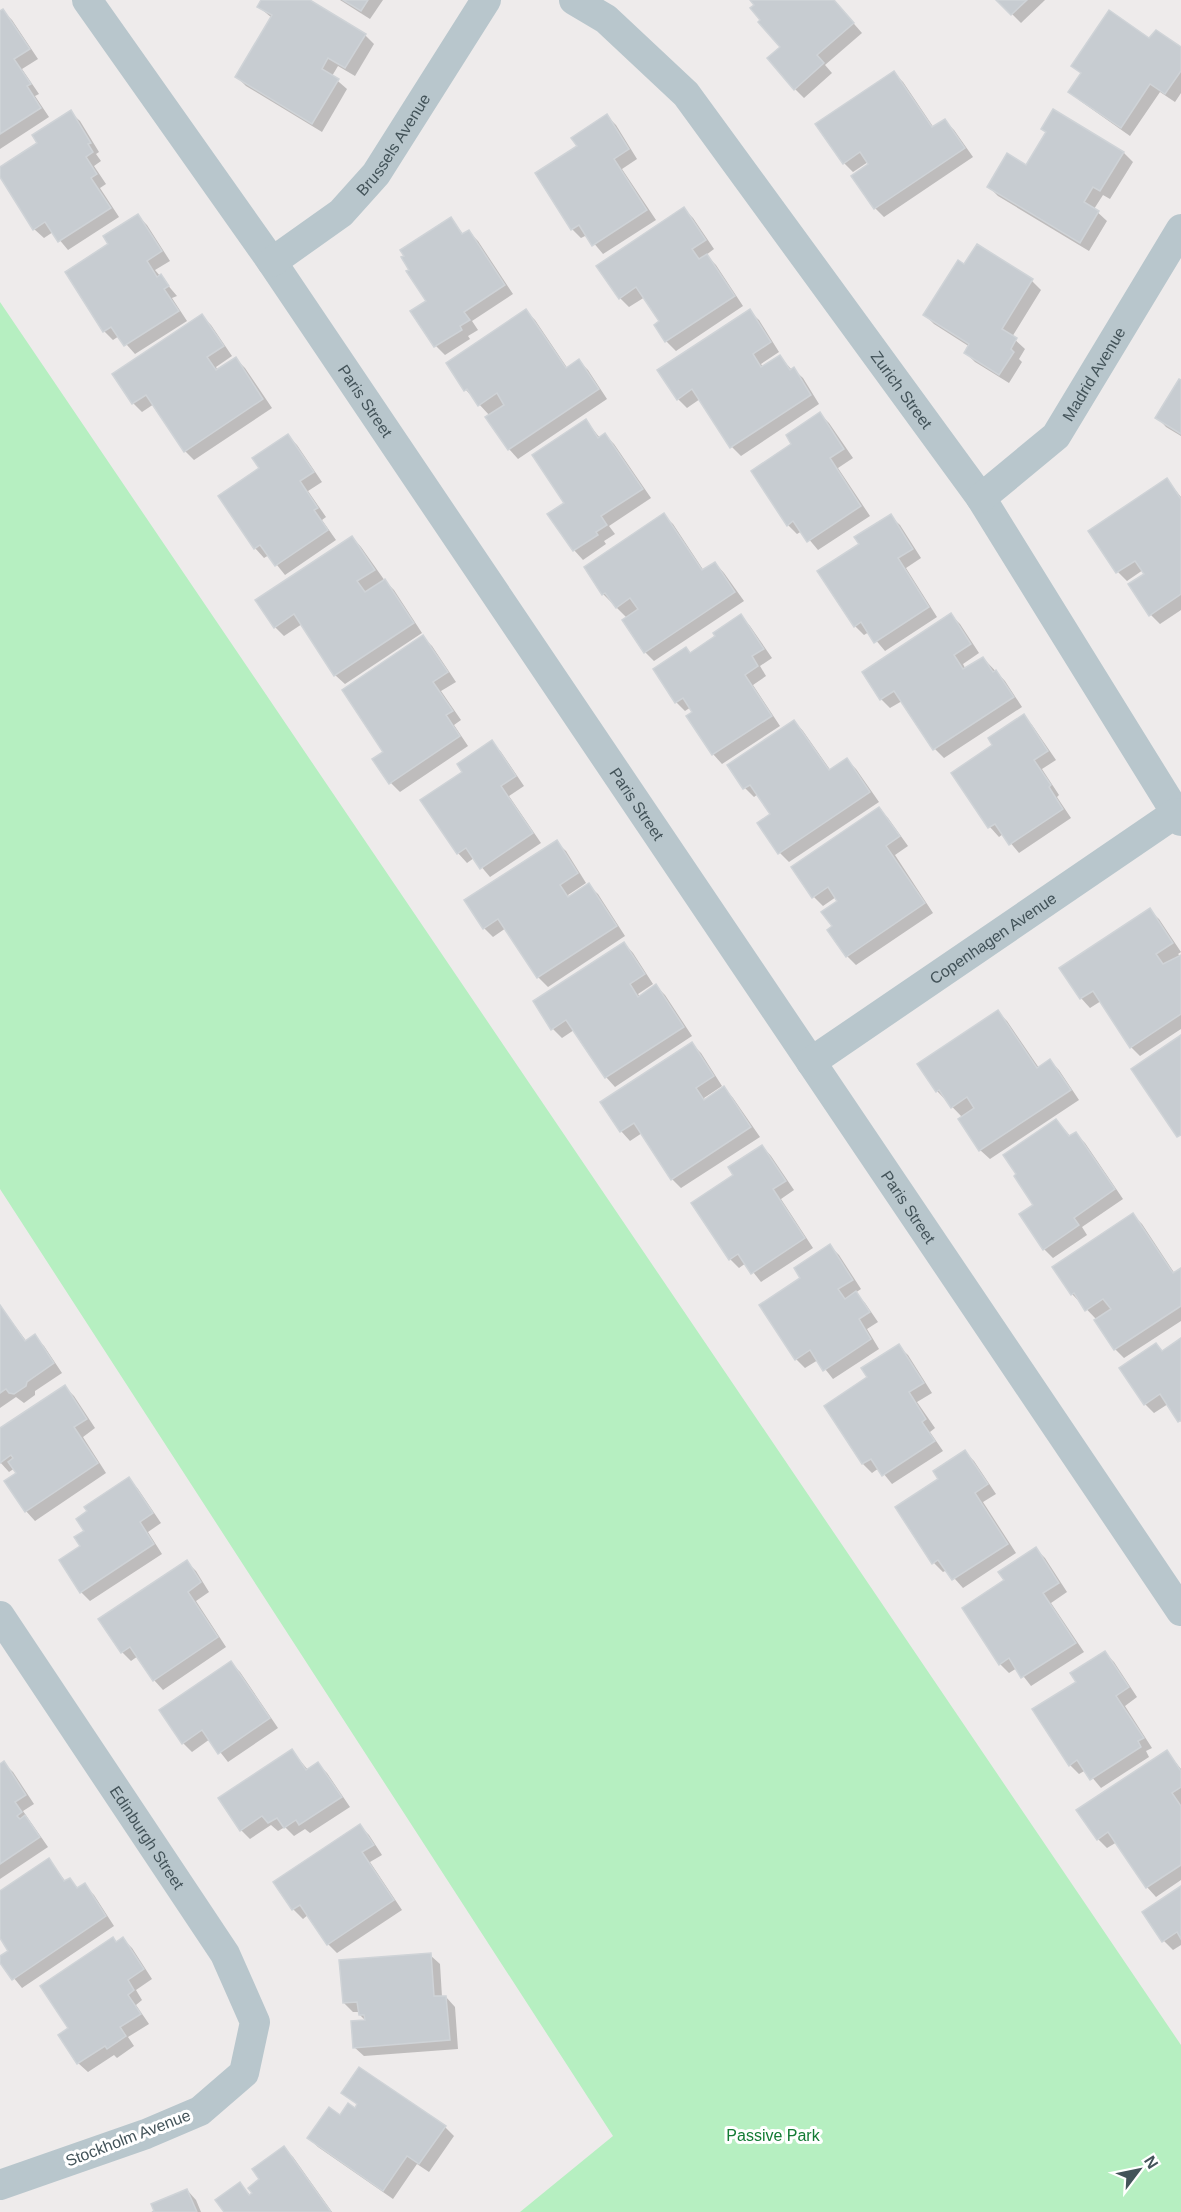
<svg xmlns="http://www.w3.org/2000/svg" width="1181" height="2212" font-family="Arial,sans-serif">
	<rect width="100%" height="100%" fill="#eeebeb"/>
	<path fill="#b6efc1" d="M0,302L1181,2045V2212H520L613,2136L0,1189Z"/>
	<g fill="#0003">
		<path d="M263,0H307L365,35L374,44L355,76L338,66L332,76L347,89L322,132L246,86L237,77L272,18L259,7Z"/>
		<path d="M340,0H383L370,19Z"/>
		<path d="M752,0H833L862,33L825,65L832,73L804,98L795,89L782,47L762,20Z"/>
		<path d="M998,0H1045L1021,23Z"/>
		<path d="M3,11L12,20L38,59L22,69L39,94L35,96L49,117L0,149V13Z"/>
		<path d="M1150,40L1181,49V93L1175,102L1160,92L1130,136L1079,100L1070,91L1082,74L1073,65Z"/>
		<path d="M894,73L903,82L934,128L945,121L954,130L973,157L884,217L875,208L868,162L853,172L844,163Z"/>
		<path d="M1054,111L1124,153L1133,162L1110,199L1103,195L1094,209L1107,221L1089,251L998,196L989,187L1027,167L1047,133Z"/>
		<path d="M70,112L80,121L99,152L96,154L101,161L94,166L106,184L100,188L119,217L68,250L53,232L44,238L34,229L0,175V168L39,143Z"/>
		<path d="M607,116L616,125L637,159L622,169L656,220L603,254L587,235L581,238L572,229L579,146Z"/>
		<path d="M684,209L693,218L714,249L706,255L716,265L743,306L676,351L667,342L656,325L661,322L645,297L629,307L620,298Z"/>
		<path d="M138,216L147,225L170,261L155,270L177,296L172,298L187,321L135,354L119,336L113,340L104,331L110,245Z"/>
		<path d="M450,219L464,235L469,232L478,241L513,294L472,321L478,330L468,336L470,339L445,355L436,346L412,311L428,301L411,270Z"/>
		<path d="M977,246L1032,281L1041,290L1012,337L1025,349L1019,359L1022,362L1009,383L975,362L966,353L970,347L934,324L925,315L965,266Z"/>
		<path d="M526,311L535,320L568,369L579,361L588,370L607,399L518,459L509,449L487,418L490,416L466,390Z"/>
		<path d="M749,311L759,320L779,352L761,364L763,367L780,357L792,370L793,369L803,378L819,404L741,456L732,447L700,399L687,408L678,399Z"/>
		<path d="M202,316L211,325L232,356L216,367L218,371L236,359L245,368L272,408L194,460L185,451L154,404L142,412L133,403Z"/>
		<path d="M1181,382V436L1166,427L1157,417Z"/>
		<path d="M820,414L829,423L853,458L838,468L870,516L818,550L802,531L797,534L788,525L794,445Z"/>
		<path d="M586,421L600,438L605,435L614,444L651,498L609,526L615,534L604,541L606,544L583,560L574,550L566,504Z"/>
		<path d="M288,436L297,445L322,482L308,491L326,517L322,520L336,540L285,575L269,555L264,558L255,548L220,496L261,469Z"/>
		<path d="M1167,480L1181,497V610L1160,624L1151,615L1130,584L1146,574L1143,570L1127,581L1118,572L1090,531Z"/>
		<path d="M663,515L673,524L704,571L715,563L724,573L744,601L654,661L645,652L627,618L603,594Z"/>
		<path d="M890,516L900,525L921,558L906,568L937,617L885,651L869,632L864,635L855,626L861,545Z"/>
		<path d="M352,537L361,547L385,581L394,590L422,633L345,684L335,675L302,624L284,636L275,627Z"/>
		<path d="M951,615L960,624L979,653L963,664L966,670L983,658L1005,681L1022,707L944,758L935,749L902,701L890,708L881,699Z"/>
		<path d="M741,616L750,626L772,658L760,666L766,676L753,685L780,726L722,764L713,754L688,717L695,713L691,707L685,711L676,702L691,654Z"/>
		<path d="M423,637L432,646L456,682L441,691L461,720L454,725L468,746L400,792L391,783L374,759L385,752Z"/>
		<path d="M1023,716L1032,725L1056,760L1042,769L1059,795L1057,797L1071,818L1019,853L1003,834L999,837L990,827L953,773L994,745Z"/>
		<path d="M794,721L803,731L831,771L847,760L856,769L879,802L789,862L780,853L759,823L772,815L758,794L754,797L745,788L729,765Z"/>
		<path d="M492,742L501,752L524,786L509,796L541,843L490,877L474,858L467,863L458,853L422,800L464,772Z"/>
		<path d="M879,809L888,818L908,846L895,855L933,913L856,965L847,956L834,927L840,901L836,897L823,906L814,897Z"/>
		<path d="M556,842L566,851L586,883L568,895L570,898L588,885L598,894L625,936L548,987L538,977L506,928L493,937L484,928Z"/>
		<path d="M1149,910L1159,919L1181,952L1178,954L1181,957V1029L1140,1056L1131,1047L1101,1001L1090,1008L1081,998L1061,968Z"/>
		<path d="M624,943L633,953L653,984L638,994L640,997L656,986L665,995L692,1036L615,1087L606,1077L574,1030L562,1038L553,1029Z"/>
		<path d="M998,1012L1007,1021L1039,1068L1050,1061L1059,1070L1079,1100L990,1159L980,1150L962,1117L937,1091Z"/>
		<path d="M692,1044L701,1053L722,1086L704,1098L706,1101L724,1088L733,1098L760,1137L681,1188L672,1179L642,1133L630,1141L621,1131Z"/>
		<path d="M1056,1120L1071,1137L1076,1134L1085,1143L1123,1199L1082,1227L1087,1235L1053,1258L1044,1249L1036,1205Z"/>
		<path d="M762,1146L771,1156L794,1190L781,1199L813,1248L761,1282L746,1263L739,1268L730,1259L735,1176Z"/>
		<path d="M1133,1215L1142,1224L1175,1274L1181,1270V1321L1124,1358L1115,1349L1096,1319L1072,1294Z"/>
		<path d="M830,1246L839,1255L861,1289L855,1293L865,1303L878,1322L867,1329L879,1349L833,1379L818,1360L805,1368L796,1359Z"/>
		<path d="M0,1306L27,1342L34,1336L44,1346L62,1373L35,1391V1395L24,1403L16,1397L0,1408Z"/>
		<path d="M1181,1340V1422L1168,1404L1154,1413L1145,1404L1156,1345L1163,1352Z"/>
		<path d="M898,1346L908,1355L932,1393L917,1402L935,1428L930,1432L943,1451L892,1484L879,1468L872,1473L863,1464L826,1406L869,1378Z"/>
		<path d="M65,1387L74,1396L95,1428L83,1437L106,1473L35,1521L26,1511L18,1473L15,1468L9,1472L0,1462V1430Z"/>
		<path d="M965,1452L974,1461L996,1494L983,1502L1016,1553L963,1588L947,1570L943,1572L934,1563L940,1479Z"/>
		<path d="M129,1479L138,1489L161,1523L148,1532L162,1554L90,1601L81,1592L82,1546L86,1532Z"/>
		<path d="M1036,1549L1045,1558L1067,1592L1051,1603L1084,1652L1031,1686L1017,1668L1009,1673L1000,1664L1006,1581Z"/>
		<path d="M187,1562L196,1571L209,1592L196,1601L226,1647L163,1690L154,1680L138,1656L131,1661L122,1652Z"/>
		<path d="M1105,1653L1114,1662L1137,1697L1125,1706L1152,1748L1146,1751L1149,1757L1101,1788L1086,1770L1079,1774L1070,1765L1078,1682Z"/>
		<path d="M231,1663L240,1672L278,1728L228,1762L210,1739L192,1752L183,1743Z"/>
		<path d="M292,1751L308,1770L318,1764L327,1773L350,1807L310,1833L305,1829L294,1836L285,1827L278,1831L271,1825L250,1839L241,1830Z"/>
		<path d="M1167,1752L1181,1769V1880L1156,1897L1147,1887L1117,1842L1107,1848L1098,1839Z"/>
		<path d="M3,1763L13,1772L34,1804L23,1811L48,1847L0,1879V1766Z"/>
		<path d="M360,1826L369,1835L382,1855L370,1862L402,1910L337,1953L328,1944L309,1914L303,1919L293,1909L275,1882Z"/>
		<path d="M49,1860L66,1882L70,1880L79,1889L84,1885L94,1895L114,1926L22,1988L0,1961V1958L10,1951L0,1935V1893Z"/>
		<path d="M1181,1888V1945L1173,1950L1164,1941Z"/>
		<path d="M113,1939L117,1943L123,1939L132,1948L152,1979L136,1990L142,2000L136,2005L149,2024L128,2037L134,2046L117,2058L114,2055L88,2072L78,2063L60,2035L70,2029Z"/>
		<path d="M430,1955L440,1964L442,1997H446L455,2007L458,2049L364,2056L354,2047L367,2022L360,2015V2012H353L344,2003Z"/>
		<path d="M343,2093L445,2127L454,2136L429,2172L417,2164L393,2199L318,2147L309,2138L355,2110L358,2105Z"/>
		<path d="M283,2148L293,2157L332,2212H226L239,2183L251,2196Z"/>
		<path d="M187,2190L196,2200L201,2212H156Z"/>
	</g>
	<g fill="#c7ccd1" stroke="#cfd3d7" stroke-width="1.5">
		<path d="M261,0H310L366,34L345,68L328,58L322,69L339,79L312,124L235,77L272,15L257,7Z"/>
		<path d="M343,0H368L361,11Z"/>
		<path d="M750,0H834L854,23L817,55L824,63L794,90L767,58L780,47L758,22L760,20L750,8L754,5Z"/>
		<path d="M996,0H1027L1011,15Z"/>
		<path d="M3,9L30,49L14,59L31,84L27,86L41,108L0,134V11Z"/>
		<path d="M1109,10L1149,38L1156,30L1181,47V71L1165,94L1150,84L1121,128L1068,92L1081,73L1071,66Z"/>
		<path d="M894,71L932,127L945,119L965,148L874,209L851,176L868,164L860,152L843,164L815,124Z"/>
		<path d="M1053,109L1124,152L1100,191L1093,187L1084,202L1099,211L1080,243L987,187L1007,153L1026,165L1046,132L1041,129Z"/>
		<path d="M71,110L91,143L88,144L93,152L86,157L97,174L91,178L111,208L58,242L45,222L33,230L0,177V167L37,143L32,135Z"/>
		<path d="M607,114L629,149L614,159L647,210L592,246L579,225L571,230L535,173L577,146L571,138Z"/>
		<path d="M684,207L706,240L692,249L699,259L707,254L735,296L665,342L654,325L659,321L636,287L619,299L596,266Z"/>
		<path d="M138,214L162,251L147,261L157,277L161,274L169,286L164,289L179,311L124,346L111,327L103,332L65,272L108,244L103,236Z"/>
		<path d="M451,217L462,234L469,230L505,285L464,312L470,320L460,326L462,330L434,347L410,311L426,301L406,271L409,270L401,257L404,256L400,250Z"/>
		<path d="M977,244L1033,279L1002,329L1017,338L1011,349L1014,352L999,375L964,353L969,344L923,315L958,260L964,264Z"/>
		<path d="M526,309L566,368L579,359L599,389L508,450L485,417L504,405L497,393L478,406L467,389L464,391L446,363Z"/>
		<path d="M750,309L771,342L753,354L761,367L780,355L790,370L794,367L811,395L730,448L692,389L677,400L657,370Z"/>
		<path d="M202,314L224,346L207,357L216,370L236,357L263,399L184,452L146,395L132,404L112,374Z"/>
		<path d="M1179,379L1181,380V434L1155,418Z"/>
		<path d="M820,412L844,449L830,458L861,506L807,542L793,521L787,526L751,471L791,444L786,435Z"/>
		<path d="M586,419L598,438L605,433L643,489L601,516L607,525L596,532L598,535L573,551L547,514L564,503L532,455Z"/>
		<path d="M288,434L314,472L300,481L318,508L314,510L328,530L275,566L260,545L254,549L218,496L259,468L252,458Z"/>
		<path d="M1167,478L1181,499V594L1149,616L1128,584L1144,574L1135,561L1116,573L1088,531Z"/>
		<path d="M664,513L702,570L715,562L735,592L644,653L622,620L638,609L630,598L616,608L605,593L602,595L584,567Z"/>
		<path d="M891,514L913,549L898,558L929,607L874,643L861,622L854,627L817,571L859,544L854,537Z"/>
		<path d="M352,536L375,570L357,581L365,592L385,579L414,623L334,676L294,614L274,628L255,600Z"/>
		<path d="M951,613L971,644L954,655L963,669L983,657L993,672L996,670L1014,697L933,750L894,691L880,700L862,672Z"/>
		<path d="M741,614L764,649L752,656L758,666L745,675L772,716L712,755L686,716L692,712L683,698L675,703L653,669L686,647L690,653L715,636L713,633Z"/>
		<path d="M423,635L448,672L433,682L453,711L446,715L460,736L389,784L372,759L383,752L342,690Z"/>
		<path d="M1024,714L1048,751L1034,760L1051,785L1049,787L1063,809L1009,845L995,824L988,828L951,773L992,745L988,738Z"/>
		<path d="M794,720L829,770L847,758L870,792L778,854L757,823L770,814L750,785L743,789L727,765Z"/>
		<path d="M492,740L516,776L501,786L533,833L480,869L466,848L457,854L420,800L462,772L457,764Z"/>
		<path d="M879,807L900,836L886,846L925,903L846,957L827,930L832,926L821,912L837,901L828,887L812,898L791,867Z"/>
		<path d="M557,840L578,873L560,885L568,897L589,883L617,926L537,978L498,919L483,929L464,900Z"/>
		<path d="M1150,908L1173,943L1156,954L1163,964L1181,955V1014L1130,1048L1093,991L1080,999L1059,968Z"/>
		<path d="M624,942L645,974L630,984L638,997L656,984L684,1027L605,1078L566,1020L551,1030L533,1001Z"/>
		<path d="M998,1010L1037,1068L1050,1059L1071,1090L979,1151L958,1119L974,1108L967,1097L951,1108L939,1090L936,1092L917,1064Z"/>
		<path d="M1181,1035V1135L1177,1137L1131,1069Z"/>
		<path d="M692,1042L714,1076L696,1088L704,1100L724,1086L751,1127L671,1180L634,1123L620,1132L600,1102Z"/>
		<path d="M1056,1119L1069,1136L1076,1132L1115,1189L1074,1218L1079,1225L1043,1250L1019,1214L1033,1205L1014,1176L1016,1174L1003,1155Z"/>
		<path d="M762,1145L786,1181L773,1189L805,1238L751,1274L738,1254L729,1260L691,1203L733,1175L728,1167Z"/>
		<path d="M1133,1213L1173,1273L1181,1268V1306L1114,1350L1094,1320L1111,1309L1103,1299L1085,1311L1074,1293L1071,1295L1052,1267Z"/>
		<path d="M830,1244L853,1280L838,1289L845,1299L856,1291L870,1312L859,1319L871,1339L823,1371L810,1350L795,1360L759,1305L800,1278L794,1268Z"/>
		<path d="M0,1305L25,1341L35,1334L54,1363L27,1382L26,1386L14,1394L9,1393L6,1389L0,1393Z"/>
		<path d="M1181,1338V1420L1178,1422L1160,1394L1144,1405L1119,1368L1156,1343L1162,1351Z"/>
		<path d="M899,1344L924,1383L909,1392L926,1419L922,1422L935,1441L882,1476L871,1459L862,1464L824,1406L867,1377L861,1368Z"/>
		<path d="M65,1385L87,1419L74,1427L98,1463L25,1512L4,1481L16,1473L8,1462L13,1458L11,1455L0,1463V1428Z"/>
		<path d="M965,1450L988,1484L975,1493L1008,1544L952,1580L938,1560L932,1564L895,1507L938,1479L933,1471Z"/>
		<path d="M129,1477L153,1513L140,1522L154,1544L80,1593L59,1560L80,1546L74,1537L84,1531L76,1519L87,1511L84,1507Z"/>
		<path d="M1036,1547L1059,1583L1043,1593L1076,1643L1021,1678L1009,1658L999,1665L962,1608L1004,1580L998,1572Z"/>
		<path d="M187,1560L201,1582L188,1592L218,1637L153,1681L130,1647L121,1653L98,1619Z"/>
		<path d="M1105,1651L1129,1687L1116,1696L1144,1738L1138,1741L1141,1747L1090,1780L1077,1760L1069,1766L1032,1709L1076,1682L1070,1673Z"/>
		<path d="M231,1661L270,1718L218,1754L202,1730L182,1744L159,1710Z"/>
		<path d="M292,1749L306,1770L318,1762L342,1797L299,1825L296,1820L284,1828L277,1818L268,1823L262,1816L240,1831L218,1798Z"/>
		<path d="M1167,1750L1181,1771V1787L1172,1793L1181,1806V1865L1146,1888L1108,1832L1097,1840L1076,1810Z"/>
		<path d="M4,1761L26,1795L15,1802L22,1812L17,1816L20,1819L25,1815L40,1837L0,1864V1764Z"/>
		<path d="M360,1824L374,1845L362,1852L394,1900L327,1945L300,1905L292,1910L273,1882Z"/>
		<path d="M49,1858L64,1881L70,1878L77,1888L85,1883L106,1916L12,1980L0,1963V1956L8,1951L0,1938V1891Z"/>
		<path d="M1181,1886V1939L1177,1932L1162,1942L1142,1912Z"/>
		<path d="M113,1937L116,1942L123,1937L144,1969L128,1980L134,1990L128,1995L141,2014L120,2027L126,2036L107,2049L105,2046L77,2064L58,2035L68,2028L40,1986Z"/>
		<path d="M431,1953L434,1996H446L450,2040L353,2048L351,2021L365,2020L364,2015H359L357,2002L343,2003L339,1960Z"/>
		<path d="M359,2067L446,2126L419,2164L407,2156L383,2191L307,2138L329,2107L340,2115L348,2103L355,2108L357,2104L341,2093Z"/>
		<path d="M284,2146L331,2212H224L215,2200L240,2182L249,2195L252,2193L248,2188L259,2179L252,2169Z"/>
		<path d="M187,2189L197,2212H152L154,2211L151,2204Z"/>
	</g>
	<g fill="none" stroke-linecap="round" stroke-linejoin="round">
		<g stroke="#b8c6cc" stroke-width="30">
			<path id="s1" d="M87,0L272,262L1181,1611"/>
			<path id="s2" d="M574,0L606,19L686,94L981,498L1181,821"/>
			<path id="s3" d="M272,262L341,213L376,174L486,0"/>
			<path id="s4" d="M981,498L1056,436L1181,229"/>
			<path id="s5" d="M811,1062L1176,813"/>
			<path id="s6" d="M0,1616L225,1954L255,2022L244,2073L200,2111L146,2134L0,2185"/>
		</g>
	</g>
	<g text-anchor="middle" dominant-baseline="central" stroke-width="6" stroke-linejoin="round" paint-order="stroke">
		<g font-size="16" fill="#435359" stroke="#fff">
			<text stroke="none"><textPath href="#s3" startOffset="171">Brussels Avenue</textPath></text>
			<text stroke="none"><textPath href="#s4" startOffset="170">Madrid Avenue</textPath></text>
			<text stroke="none"><textPath href="#s2" startOffset="513">Zurich Street</textPath></text>
			<text stroke="none"><textPath href="#s1" startOffset="488">Paris Street</textPath></text>
			<text stroke="none"><textPath href="#s1" startOffset="974">Paris Street</textPath></text>
			<text stroke="none"><textPath href="#s5" startOffset="220">Copenhagen Avenue</textPath></text>
			<text stroke="none"><textPath href="#s1" startOffset="1460">Paris Street</textPath></text>
			<text stroke="none"><textPath href="#s6" startOffset="266">Edinburgh Street</textPath></text>
			<text transform="translate(128 2138) rotate(-21)">Stockholm Avenue</text>
		</g>
		<g font-size="16" fill="#137b34" stroke="#fff">
			<text x="773" y="2135">Passive Park</text>
		</g>
	</g>
	<g transform="translate(1139 2170) rotate(58)" stroke="#ffffff" stroke-width="4.5" paint-order="stroke">
	<path d="M0-4.5L10 22L0 15L-10 22Z" fill="#435359"/>
	<text y="-9" font-size="16" font-weight="bold" text-anchor="middle" fill="#435359">N</text>
	</g>
</svg>
